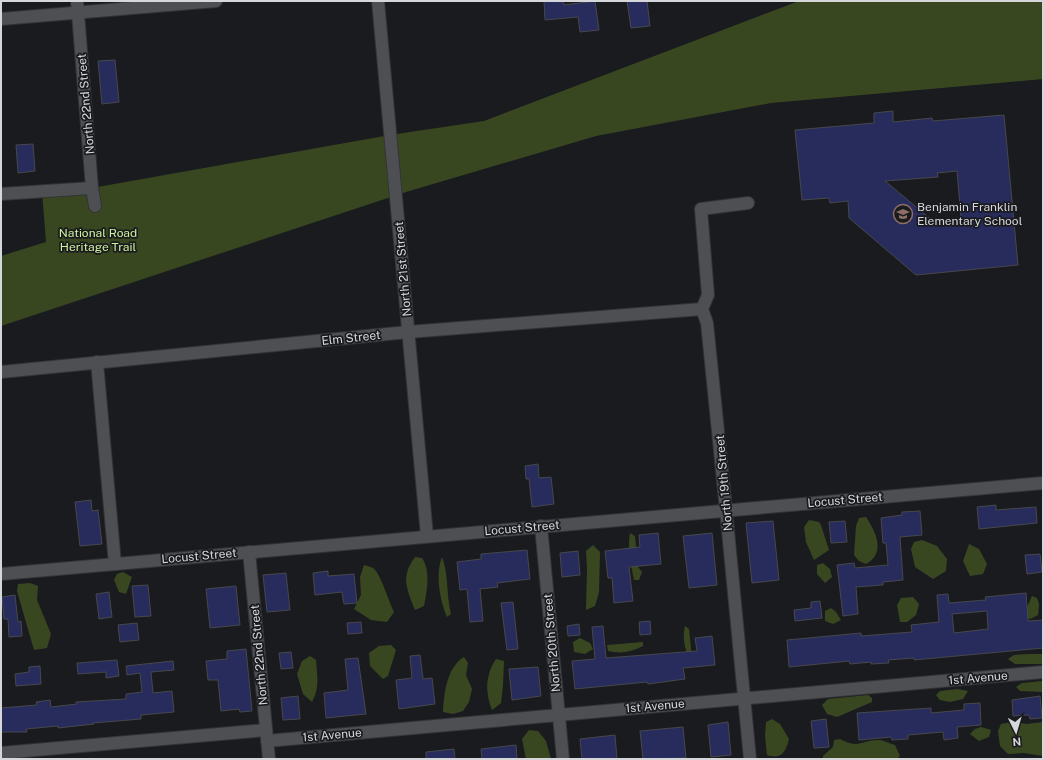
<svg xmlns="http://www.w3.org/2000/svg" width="1044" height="760" font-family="'Public Sans',sans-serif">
	<rect width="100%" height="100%" fill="#1a1b1f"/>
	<g fill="#394721">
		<path d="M799,1H1043V79L771,103L596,136L406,192L1,326V256L46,242L42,191L92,188L390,135L484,121Z"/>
		<path d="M866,517C876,532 886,553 866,564L859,561L854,555L856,526L859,518Z"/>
		<path d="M809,520L819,522L821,525L829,550L814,560L806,542L804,527Z"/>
		<path d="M630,533L635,536L638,567L642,572L639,580H634C631,565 627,548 630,533Z"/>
		<path d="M922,540L937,546L947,559L946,571L933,579L915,567L911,549L914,542Z"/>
		<path d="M969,544L979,549L987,564L983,574L970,576L963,561Z"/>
		<path d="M593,545L600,552L599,592L595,606L586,610L587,568L586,551Z"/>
		<path d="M415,557L422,558C431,571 427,591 424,606L415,610C407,589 400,577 415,557Z"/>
		<path d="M442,557C449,576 446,594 451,614L447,617C440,600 435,575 442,557Z"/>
		<path d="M823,563L830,569L832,577L825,583L817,574V565Z"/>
		<path d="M364,565C367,566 371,567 373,568C380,572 389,602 394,612L387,622L371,620L354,609L361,595L360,577Z"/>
		<path d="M123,572L132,577L126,594L119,592L114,580L117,574Z"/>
		<path d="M30,583L38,586L37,600L51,634L47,648L34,650L17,591L18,584Z"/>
		<path d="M1032,596L1037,598L1039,604L1038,615L1030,619L1023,616Z"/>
		<path d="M913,597L919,604L916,615L907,622H900L897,605L901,598Z"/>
		<path d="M831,608L836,612L841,620L833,624L825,621V611Z"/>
		<path d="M685,626L689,629L692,658L689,660C685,648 682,638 685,626Z"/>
		<path d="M580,638L590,643L593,649L585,654L574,652L573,642Z"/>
		<path d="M643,642V646C631,652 621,654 608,651L607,645Z"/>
		<path d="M391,645L396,650L388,676L383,679L370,666L369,653L379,646Z"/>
		<path d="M1029,654H1043V664H1015L1008,659L1014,655Z"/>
		<path d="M310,656L316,660C317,676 320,688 312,702L303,694L297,674L302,661Z"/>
		<path d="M464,657L468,663L466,675L472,689L469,702L463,711L453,714L443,712C444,693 447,667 464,657Z"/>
		<path d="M496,659L504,661L503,685L501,703L492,710C485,693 485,675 496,659Z"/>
		<path d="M1043,681V692L1020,691L1016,687L1022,683Z"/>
		<path d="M958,689L968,691L963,699L950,702L940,700L936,695L940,691Z"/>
		<path d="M868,695L872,698V702L837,717L827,714L822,705L828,699Z"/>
		<path d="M772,719L780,724L789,739C786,751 782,760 767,755L765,736L766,722Z"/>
		<path d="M1012,722L1027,724L1043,722V756L1024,753L1008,754L1000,746L998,731L1001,724Z"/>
		<path d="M981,727L991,730L989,737L979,741L970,734L975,729Z"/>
		<path d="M529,730L538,731L546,741L551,759H526L522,739Z"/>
		<path d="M840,739C859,750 863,739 880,740C885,741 891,744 895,745L900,756L897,759H823V756L833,747L834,740Z"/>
	</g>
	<g fill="#272c5d" stroke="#47484c" fill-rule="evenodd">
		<path d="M544,1H563L564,5L595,1L599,30L580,32L578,17L545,20Z"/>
		<path d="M627,1H647L650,26L631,28Z"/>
		<path d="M115,60L119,102L102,104L98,61Z"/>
		<path d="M893,111V122L932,118L933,121L1004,115L1018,265L916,275L849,218L848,201L830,203L829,198L802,200L795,130L874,123V113ZM957,171L961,218L933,221L885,181L938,177L937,173Z"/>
		<path d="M33,144L35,171L18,173L16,145Z"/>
		<path d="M538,464L539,478L551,477L554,504L532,507L529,479H526L525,466Z"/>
		<path d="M91,500L92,511L98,510L102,544L80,546L75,502Z"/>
		<path d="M996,505V510L1036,507L1037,523L979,529L977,507Z"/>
		<path d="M920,511L922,535L900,537L903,580L883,582V585L856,587L858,614L843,616L837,565L854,563L855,568L888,565L886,543H883L881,518L902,515V512Z"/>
		<path d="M773,521L779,580L752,583L746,523Z"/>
		<path d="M845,521L847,542L831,543L829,522Z"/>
		<path d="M658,533L661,564L629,567L633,601L614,603L612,578H608L605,551L640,547L639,535Z"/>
		<path d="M712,533L717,585L689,588L683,536Z"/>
		<path d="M527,550L530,579L497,583L498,587L480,589L483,621L470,622L467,589L460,590L457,562L481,559V554Z"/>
		<path d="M578,551L580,575L562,577L560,553Z"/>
		<path d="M1040,554L1042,572L1027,574L1025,555Z"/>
		<path d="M328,571V576L354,574L357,603L344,604L342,592L315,595L313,573Z"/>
		<path d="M286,573L290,610L267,612L263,575Z"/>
		<path d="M148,585L151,616L135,617L132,586Z"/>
		<path d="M236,586L240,625L210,628L206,589Z"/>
		<path d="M109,592L112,617L99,619L96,594Z"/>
		<path d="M1026,593L1028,621L1043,620V648L914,660V658L888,660L889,663L871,664V662L850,664L849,661L789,667L787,640L861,633V636L912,632L911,625L939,622L937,595L948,594L949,603L986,600L985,597ZM987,611L988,629L954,633L952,614Z"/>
		<path d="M15,595L18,622L21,621L22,636L9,637L8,619H4L2,597Z"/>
		<path d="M820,601L822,618L795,621L794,610L811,608V602Z"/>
		<path d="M513,602L518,649L507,650L501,603Z"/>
		<path d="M650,621L651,634L640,635L639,622Z"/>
		<path d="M361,622L362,633L348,634L347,623Z"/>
		<path d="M137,623L139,640L120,642L118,625Z"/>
		<path d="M579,624L580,635L568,636L567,626Z"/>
		<path d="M603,626L606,658L697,651L695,638L712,636L715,665L683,668L685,679L648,684L647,682L575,689L572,661L595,659L592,627Z"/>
		<path d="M246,649L252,711L240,712L239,709L221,711L218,680H208L206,661L227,659V651Z"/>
		<path d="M291,652L293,668L281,669L279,653Z"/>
		<path d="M420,655L423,679L432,678L435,704L399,709L396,680L412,678L410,656Z"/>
		<path d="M358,658L366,714L326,718L324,693L348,690L345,659Z"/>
		<path d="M117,660L119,676L106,678V672L78,674L77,663Z"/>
		<path d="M173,661L174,670L151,672L153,693L172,691L174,712L141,715V719L93,723L94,724L58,728V726L26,729L27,732H1V708L37,705L36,702L50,700L51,707L77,704L76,702L126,699V694L142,692L140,673L127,675L126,666Z"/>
		<path d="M40,666L41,684L16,686L15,674L29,672V667Z"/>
		<path d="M538,667L541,696L512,700L509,669Z"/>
		<path d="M298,696L300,719L283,720L281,698Z"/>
		<path d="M1040,696L1042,718L1030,719L1029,715L1013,716L1012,700Z"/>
		<path d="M980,703L981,725L957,727L958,738L944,740L943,732L908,735V739L892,740L891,737L859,740L857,713L931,708V713L964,710V704Z"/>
		<path d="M826,719L829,747L814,748L811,721Z"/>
		<path d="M728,722L731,755L711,757L708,725Z"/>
		<path d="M683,727L686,758L643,759L640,731Z"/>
		<path d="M615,735L617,759H582L580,739Z"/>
		<path d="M516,745L517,759H482L481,749Z"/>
		<path d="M454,749L455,759H426V752Z"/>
	</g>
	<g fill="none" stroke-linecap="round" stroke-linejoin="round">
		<g stroke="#343437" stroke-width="14">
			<g id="street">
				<path d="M77,1L92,188L95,206"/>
				<path d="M1,19L216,1"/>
				<path d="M1,194L92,188"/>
				<path d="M97,362L115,564"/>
				<path d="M1,372L408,332L702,309"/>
				<path d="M726,510L707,323L702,309L708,295L701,209L748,203"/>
				<path d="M541,526L563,759"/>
				<path d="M249,552L269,759"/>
				<path d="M267,741L1043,672"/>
				<path d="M1,753L266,730"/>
			</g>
		</g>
		<g stroke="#343437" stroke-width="14">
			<g id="secondary">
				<path d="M378,1L427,536"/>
				<path d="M726,510L750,759"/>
				<path d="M1,574L1043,483"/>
			</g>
		</g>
		<use href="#street" stroke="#4e4f53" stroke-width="12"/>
		<use href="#secondary" stroke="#4e4f53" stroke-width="12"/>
	</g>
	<defs>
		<g id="school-ring" transform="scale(1)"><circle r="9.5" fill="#1a1b1f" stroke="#8d6e63" stroke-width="1.5"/><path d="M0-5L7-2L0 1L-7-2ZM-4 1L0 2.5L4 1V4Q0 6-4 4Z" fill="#8d6e63"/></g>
	</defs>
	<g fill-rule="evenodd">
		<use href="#school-ring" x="903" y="214"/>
	</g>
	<g text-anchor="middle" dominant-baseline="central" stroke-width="3.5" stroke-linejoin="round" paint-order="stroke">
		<g font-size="12" fill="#d6d7da" stroke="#1a1b1f">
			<text transform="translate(86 104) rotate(-95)">North 22nd Street</text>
			<text transform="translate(403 269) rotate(-95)">North 21st Street</text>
			<text transform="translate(351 338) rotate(-6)">Elm Street</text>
			<text transform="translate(724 483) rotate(-95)">North 19th Street</text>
			<text transform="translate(845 500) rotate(-5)">Locust Street</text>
			<text transform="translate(522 528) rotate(-5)">Locust Street</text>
			<text transform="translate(199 556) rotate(-5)">Locust Street</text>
			<text transform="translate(552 643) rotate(-95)">North 20th Street</text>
			<text transform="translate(259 655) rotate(-95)">North 22nd Street</text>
			<text transform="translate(978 678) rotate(-5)">1st Avenue</text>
			<text transform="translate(655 706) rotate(-5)">1st Avenue</text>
			<text transform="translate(332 735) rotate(-5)">1st Avenue</text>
		</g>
		<g font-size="12" fill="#d6d7da" stroke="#1a1b1f" text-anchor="start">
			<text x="917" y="207">Benjamin Franklin<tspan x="917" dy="14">Elementary School</tspan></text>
		</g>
		<g font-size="12" fill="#d0f29c" stroke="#1a1b1f">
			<text x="98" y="233">National Road<tspan x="98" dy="14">Heritage Trail</tspan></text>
		</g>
	</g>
	<rect width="1044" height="760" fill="none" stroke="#d6d7da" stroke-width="4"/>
	<g transform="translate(1016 732) rotate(175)" stroke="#1a1b1f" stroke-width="3" paint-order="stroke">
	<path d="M0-3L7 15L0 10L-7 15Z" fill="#d6d7da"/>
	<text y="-6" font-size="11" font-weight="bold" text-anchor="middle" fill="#d6d7da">N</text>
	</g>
</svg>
